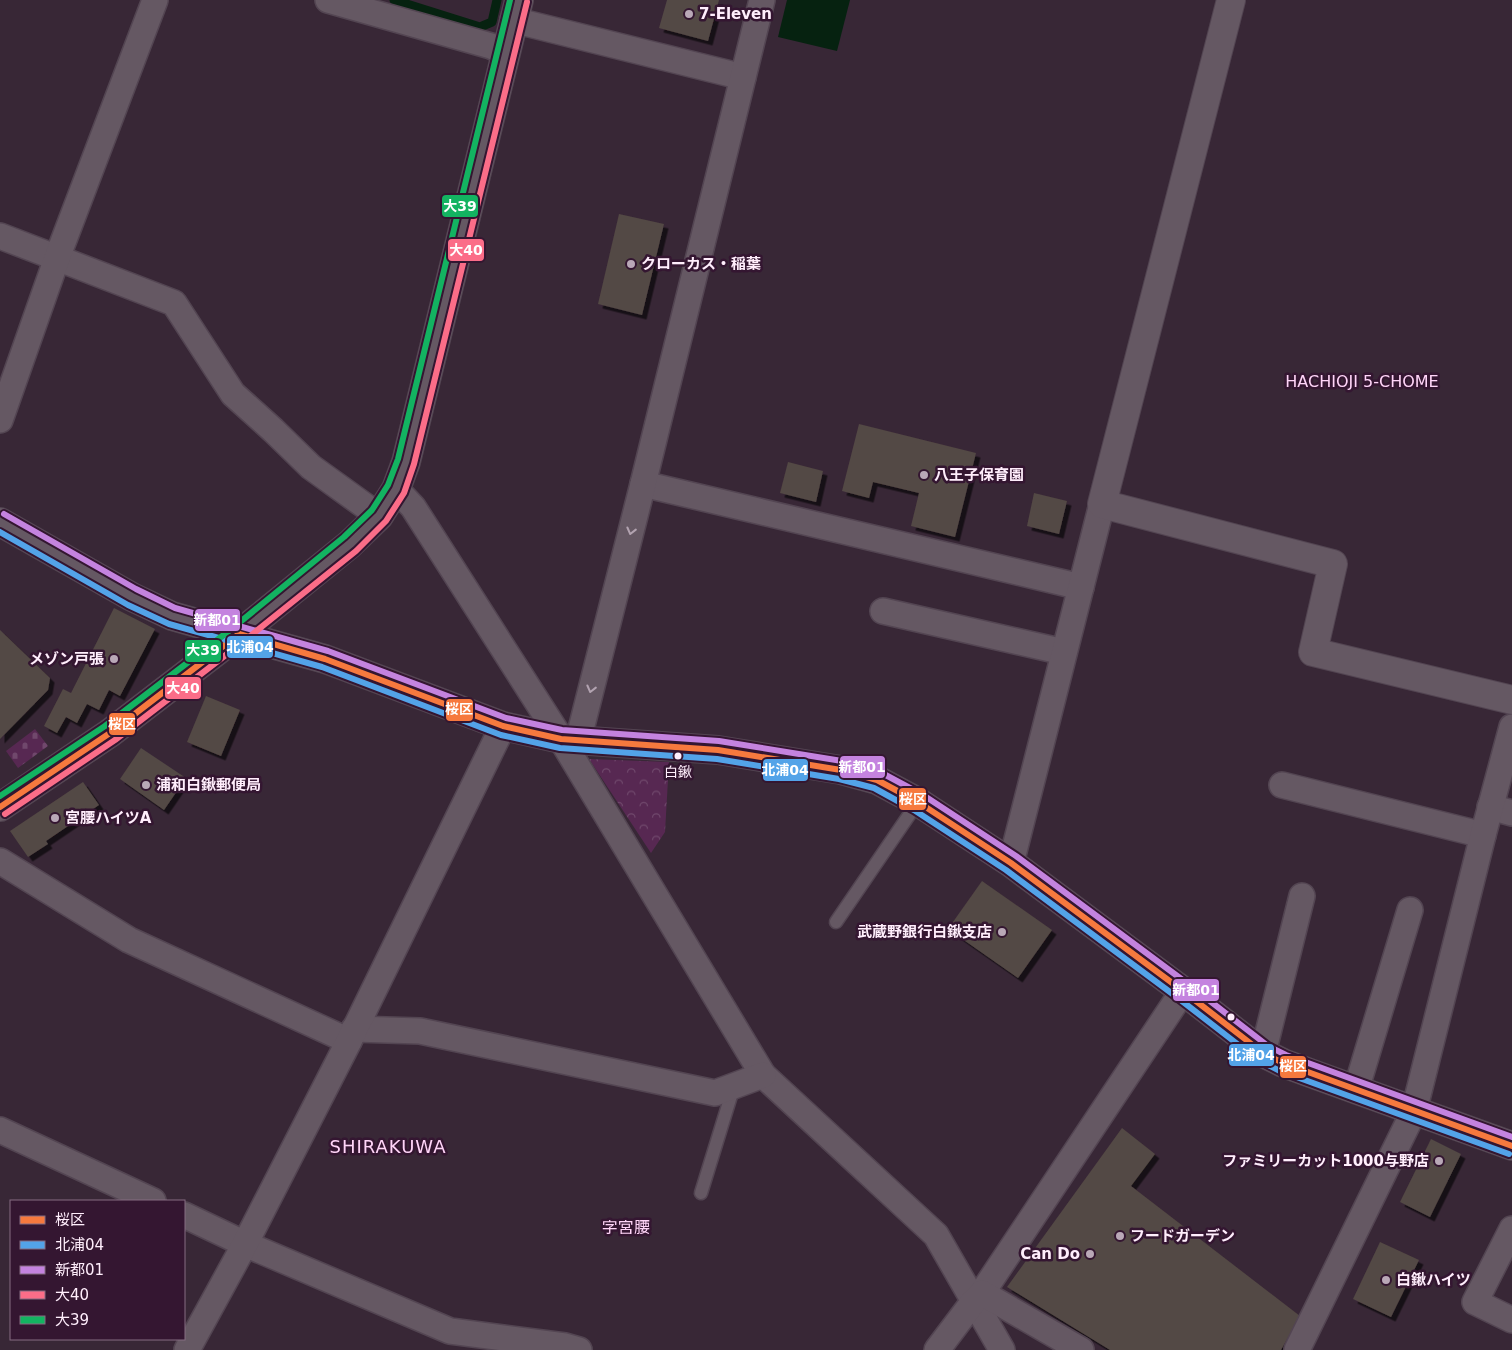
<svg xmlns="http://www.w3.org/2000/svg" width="1512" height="1350" font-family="'DejaVu Sans','Noto Sans JP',sans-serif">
	<defs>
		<pattern id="forest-crowns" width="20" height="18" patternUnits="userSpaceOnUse" patternTransform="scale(1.25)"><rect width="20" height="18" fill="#572852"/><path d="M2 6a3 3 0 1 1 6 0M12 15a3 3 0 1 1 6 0" fill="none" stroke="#70486c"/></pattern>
		<pattern id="cemetery-stones" width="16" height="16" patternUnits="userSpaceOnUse" patternTransform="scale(1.25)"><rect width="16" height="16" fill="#572852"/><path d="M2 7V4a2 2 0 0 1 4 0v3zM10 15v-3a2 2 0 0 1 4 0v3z" fill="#70486c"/></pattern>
		<filter id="shadow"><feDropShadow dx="4.5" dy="4.5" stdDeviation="0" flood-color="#0009"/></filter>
	</defs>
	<rect width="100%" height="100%" fill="#382736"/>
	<path fill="url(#forest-crowns)" d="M589,759L669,762L665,832L651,853Z"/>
	<path fill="url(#cemetery-stones)" d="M35,729L48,746L18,768L6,751Z"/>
	<path fill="#062210" d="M787,0H850L837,51L778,37Z"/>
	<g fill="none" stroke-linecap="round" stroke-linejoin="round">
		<path stroke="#062210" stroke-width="9" d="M394,0L480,27L492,22L497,0"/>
	</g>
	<g fill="#534844" filter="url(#shadow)">
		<path d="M667,0H719L708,41L659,28Z"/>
		<path d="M619,214L664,224L642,315L598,304Z"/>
		<path d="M859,424L976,453L955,537L911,526L919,493L873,482L869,498L842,491Z"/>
		<path d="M788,462L823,471L816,502L780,493Z"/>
		<path d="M1034,493L1067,501L1059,534L1027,526Z"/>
		<path d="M114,608L155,629L120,696L109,690L99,710L87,704L77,723L66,717L57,733L44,726L63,689L71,693Z"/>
		<path d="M0,630L50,678L48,690L0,739Z"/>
		<path d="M206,696L240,710L221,756L187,742Z"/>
		<path d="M141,748L186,778L164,810L120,779Z"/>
		<path d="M83,782L99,805L46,841L48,844L28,857L10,831Z"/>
		<path d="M982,881L1052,930L1018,978L948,929Z"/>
		<path d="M1122,1128L1155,1154L1131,1186L1300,1316L1281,1350H1110L1007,1287Z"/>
		<path d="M1431,1139L1461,1154L1430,1217L1400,1202Z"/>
		<path d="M1380,1242L1419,1260L1391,1317L1353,1299Z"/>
	</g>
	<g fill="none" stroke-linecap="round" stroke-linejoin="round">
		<g stroke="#534552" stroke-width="15">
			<g id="service">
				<path d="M836,922L918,802"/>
				<path d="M701,1193L734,1086"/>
			</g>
		</g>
		<g stroke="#534552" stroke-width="28">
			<g id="minor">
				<path d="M328,0L491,46L506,53"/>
				<path d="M513,20L743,77"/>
				<path d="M0,236L174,303L233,394L273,430L311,467L379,516"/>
				<path d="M0,420L57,258L155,0"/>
				<path d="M643,484L1081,587"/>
				<path d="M396,489L413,507L561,739L763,1075L936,1235L1002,1350"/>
				<path d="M883,611L1064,652"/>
				<path d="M578,741L643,484L762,0"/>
				<path d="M1282,785L1483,835"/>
				<path d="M1490,807L1512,813"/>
				<path d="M0,861L129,940L349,1041"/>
				<path d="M1011,863L1102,504"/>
				<path d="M354,1029L420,1031L715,1093L763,1075"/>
				<path d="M1263,1053L1302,896"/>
				<path d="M1356,1090L1410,910"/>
				<path d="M0,1130L153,1201"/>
				<path d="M184,1215L245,1244L450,1331L565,1346L579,1350"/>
				<path d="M1512,1229L1475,1302L1512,1320"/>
				<path d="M982,1293L1183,991"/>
				<path d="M187,1350L245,1244L349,1041L503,726"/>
				<path d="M937,1350L974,1301L982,1293L1081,1350"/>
				<path d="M1297,1350L1414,1111L1483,835L1512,727"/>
			</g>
		</g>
		<g stroke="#534552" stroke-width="30">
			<g id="tertiary">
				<path d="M1231,0L1102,504L1333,564L1313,652L1512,700"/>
				<path d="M0,522L132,597L172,616L325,659L503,726L561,739L718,750L841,770L877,780L918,802L1011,863L1183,991L1263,1053L1283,1063L1310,1073L1512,1146"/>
				<path d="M0,807L110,733L239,634L350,544L379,516L396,489L406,462L519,0"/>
			</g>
		</g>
		<use href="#service" stroke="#655863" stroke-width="12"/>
		<use href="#minor" stroke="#655863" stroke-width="25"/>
		<use href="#tertiary" stroke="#655863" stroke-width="28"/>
		<g stroke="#341631" stroke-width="10">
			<g id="bus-1">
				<path d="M239,634L325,659L503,726L561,739L718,750L841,770L877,780L918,802L1011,863L1183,991L1263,1053L1283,1063L1512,1146"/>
				<path d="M0,807L110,733L239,634"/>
			</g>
		</g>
		<g stroke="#341631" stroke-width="10">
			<path id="bus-2" d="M0,532L128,605L169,624L322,667L501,735L560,748L717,759L839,779L874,788L914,810L1006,870L1178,998L1258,1060L1280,1071L1509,1154"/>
		</g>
		<g stroke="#341631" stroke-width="10">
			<path id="bus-3" d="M4,514L136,589L175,608L328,651L506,718L562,730L719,741L842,761L880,772L923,795L1016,856L1188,984L1268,1046L1286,1055L1512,1137"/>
		</g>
		<g stroke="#341631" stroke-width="10">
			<path id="bus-4" d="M5,814L115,740L244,641L356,551L386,521L404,493L414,464L527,2"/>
		</g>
		<g stroke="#341631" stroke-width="10">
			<path id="bus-5" d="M0,796L105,726L234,627L344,537L372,510L388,485L398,459L510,0"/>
		</g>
		<use href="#bus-1" stroke="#f6793e" stroke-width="6"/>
		<use href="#bus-2" stroke="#53a3e8" stroke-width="6"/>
		<use href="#bus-3" stroke="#c483df" stroke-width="6"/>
		<use href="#bus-4" stroke="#fb6d88" stroke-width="6"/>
		<use href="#bus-5" stroke="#13b361" stroke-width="6"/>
	</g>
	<defs><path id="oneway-chevron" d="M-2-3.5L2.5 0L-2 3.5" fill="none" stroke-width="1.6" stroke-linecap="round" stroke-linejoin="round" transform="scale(1.25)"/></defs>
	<g stroke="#b2a3b0">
		<use href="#oneway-chevron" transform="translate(631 531) rotate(104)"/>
		<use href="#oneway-chevron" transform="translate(591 689) rotate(104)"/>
	</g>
	<g fill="#b9a8b7" stroke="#341631" stroke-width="2">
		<circle cx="689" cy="14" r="5"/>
		<circle cx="631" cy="264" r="5"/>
		<circle cx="924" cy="475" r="5"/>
		<circle cx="114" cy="659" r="5"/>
		<circle cx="146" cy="785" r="5"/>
		<circle cx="55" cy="818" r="5"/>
		<circle cx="1002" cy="932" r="5"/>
		<circle cx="1439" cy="1161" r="5"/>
		<circle cx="1120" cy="1236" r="5"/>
		<circle cx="1090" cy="1254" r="5"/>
		<circle cx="1386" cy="1280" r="5"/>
	</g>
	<g fill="#ffeefc" stroke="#341631" stroke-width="2">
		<circle cx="678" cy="756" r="4.5"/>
		<circle cx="1231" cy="1017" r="4.5"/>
	</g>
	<g text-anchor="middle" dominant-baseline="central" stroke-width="5" stroke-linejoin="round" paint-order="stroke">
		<g font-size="14" fill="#ffeefc" stroke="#341631">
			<text x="678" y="772">白鍬</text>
		</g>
		<g font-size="15" font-weight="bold" fill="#ffeefc" stroke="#341631" text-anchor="start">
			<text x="699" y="14">7-Eleven</text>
			<text x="641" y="264">クローカス・稲葉</text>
			<text x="934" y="475">八王子保育園</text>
			<text x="104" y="659" text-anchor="end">メゾン戸張</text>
			<text x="156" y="785">浦和白鍬郵便局</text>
			<text x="65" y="818">宮腰ハイツA</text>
			<text x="992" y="932" text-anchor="end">武蔵野銀行白鍬支店</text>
			<text x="1429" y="1161" text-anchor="end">ファミリーカット1000与野店</text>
			<text x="1130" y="1236">フードガーデン</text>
			<text x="1080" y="1254" text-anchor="end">Can Do</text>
			<text x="1396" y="1280">白鍬ハイツ</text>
		</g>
		<g font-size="16" fill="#ffd5f8" stroke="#341631">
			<text x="1362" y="381">HACHIOJI 5-CHOME</text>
			<text x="626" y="1227">字宮腰</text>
		</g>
		<g font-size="18" letter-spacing="1" fill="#ffd5f8" stroke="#341631">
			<text x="388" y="1146">SHIRAKUWA</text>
		</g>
	</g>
	<g stroke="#341631" stroke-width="2">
		<rect x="441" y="194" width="38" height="24" rx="5" fill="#13b361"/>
		<rect x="447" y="238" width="38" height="24" rx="5" fill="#fb6d88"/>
		<rect x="194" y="608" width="47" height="24" rx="5" fill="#c483df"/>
		<rect x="226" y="635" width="48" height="24" rx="5" fill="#53a3e8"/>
		<rect x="184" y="639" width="38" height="24" rx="5" fill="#13b361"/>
		<rect x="164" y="676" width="38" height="24" rx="5" fill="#fb6d88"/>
		<rect x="445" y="698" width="29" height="24" rx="5" fill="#f6793e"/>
		<rect x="108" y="712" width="28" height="24" rx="5" fill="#f6793e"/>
		<rect x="839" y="755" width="47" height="24" rx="5" fill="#c483df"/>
		<rect x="762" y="758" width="47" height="24" rx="5" fill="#53a3e8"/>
		<rect x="898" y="787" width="29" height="24" rx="5" fill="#f6793e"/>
		<rect x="1172" y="978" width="48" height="24" rx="5" fill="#c483df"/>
		<rect x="1228" y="1043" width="47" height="24" rx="5" fill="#53a3e8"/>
		<rect x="1279" y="1055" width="28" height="24" rx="5" fill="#f6793e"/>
	</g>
	<g font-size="14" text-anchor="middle" font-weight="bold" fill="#fff">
		<text x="460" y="211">大39</text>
		<text x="466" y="255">大40</text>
		<text x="217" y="625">新都01</text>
		<text x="250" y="652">北浦04</text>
		<text x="203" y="655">大39</text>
		<text x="183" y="693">大40</text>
		<text x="459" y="714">桜区</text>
		<text x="122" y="729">桜区</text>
		<text x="862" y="772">新都01</text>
		<text x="785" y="775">北浦04</text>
		<text x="913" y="804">桜区</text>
		<text x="1196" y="995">新都01</text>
		<text x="1251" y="1060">北浦04</text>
		<text x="1293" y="1071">桜区</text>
	</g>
	<rect x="10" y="1200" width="175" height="140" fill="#341631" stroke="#856c82"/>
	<rect x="20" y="1216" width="25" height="8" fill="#f6793e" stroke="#856c82"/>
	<text x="55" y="1225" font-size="15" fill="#ffeefc">桜区</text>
	<rect x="20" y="1241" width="25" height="8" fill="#53a3e8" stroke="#856c82"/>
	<text x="55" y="1250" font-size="15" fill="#ffeefc">北浦04</text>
	<rect x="20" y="1266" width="25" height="8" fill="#c483df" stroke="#856c82"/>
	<text x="55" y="1275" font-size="15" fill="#ffeefc">新都01</text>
	<rect x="20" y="1291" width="25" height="8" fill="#fb6d88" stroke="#856c82"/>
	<text x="55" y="1300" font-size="15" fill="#ffeefc">大40</text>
	<rect x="20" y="1316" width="25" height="8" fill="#13b361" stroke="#856c82"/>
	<text x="55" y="1325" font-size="15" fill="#ffeefc">大39</text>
</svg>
